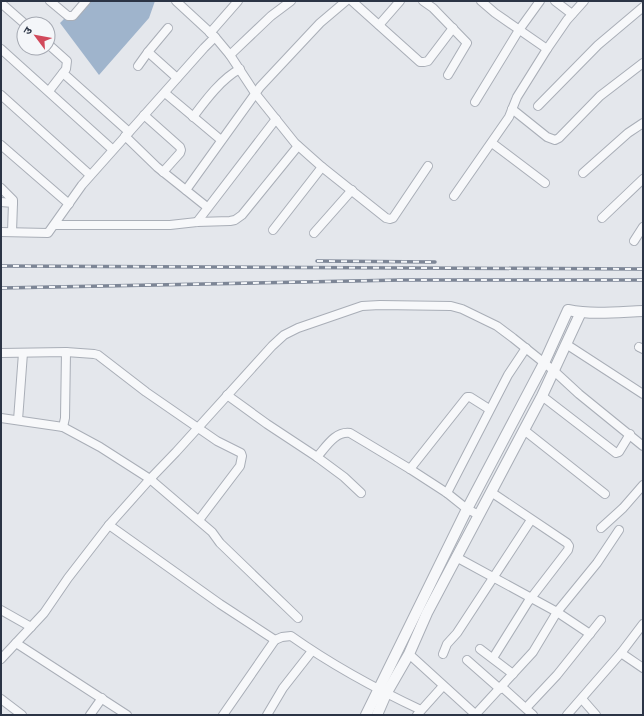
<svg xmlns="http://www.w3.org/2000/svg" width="644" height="716" font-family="Montserrat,'Noto Sans Devanagari',sans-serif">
	<rect width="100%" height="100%" fill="#e4e7ec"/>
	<path fill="#9fb4cc" d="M89,1H155L149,18L99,75L60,23L65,18L73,20Z"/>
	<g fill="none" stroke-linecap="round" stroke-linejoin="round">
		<g stroke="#a9aeb7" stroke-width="10">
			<g id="minor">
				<path d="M50,1L68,16H73L86,1"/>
				<path d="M352,1L420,62H424L428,61L453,28"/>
				<path d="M423,1L433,8L467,43L448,75"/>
				<path d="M481,1L495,13L547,49"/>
				<path d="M555,1L572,14"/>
				<path d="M1,3L25,24"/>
				<path d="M379,25L400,1"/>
				<path d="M210,33L238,1"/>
				<path d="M215,37L230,55L255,93L295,143L322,167L386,218L390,219L393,218L428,166"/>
				<path d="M48,44L67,61L66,69L49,91"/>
				<path d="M1,49L112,149"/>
				<path d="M148,52L177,78"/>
				<path d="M230,55L271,16L291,1"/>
				<path d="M138,66L148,52L168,28"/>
				<path d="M63,73L129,132"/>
				<path d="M165,93L221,140"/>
				<path d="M1,95L90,175"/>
				<path d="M475,102L519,30L540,1"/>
				<path d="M538,106L598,45L643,7"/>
				<path d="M512,109L547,137L555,140L559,138L600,96L643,63"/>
				<path d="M144,115L180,147L181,150L180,153L163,172"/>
				<path d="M193,117C205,101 222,78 240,69"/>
				<path d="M125,136L157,167L207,207"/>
				<path d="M492,143L545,183"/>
				<path d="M1,145L69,204"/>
				<path d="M583,173L628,133L643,123"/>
				<path d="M1,188L13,200V203"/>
				<path d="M186,190L260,87L320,23L346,1"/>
				<path d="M454,196L509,117L517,97L547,49L567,20L584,1"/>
				<path d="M1,202L13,203L12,232"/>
				<path d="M602,218L643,179"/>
				<path d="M197,222L276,119"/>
				<path d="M55,225H170L197,222L230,221L235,220L242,215L298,146"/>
				<path d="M273,230L322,167"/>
				<path d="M1,232L48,233L82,185L204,48L215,37L176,1"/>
				<path d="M314,233L352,190"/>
				<path d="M634,241L643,227"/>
				<path d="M566,344L643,394"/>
				<path d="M639,347L643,349"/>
				<path d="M1,353L66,352L94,354L98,355L146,392L217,441L241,453L242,456L240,466L199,520"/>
				<path d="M227,395L267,424L317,457L344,477L361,493"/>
				<path d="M542,396L616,453L619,452L630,434"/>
				<path d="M1,418L63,427L100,447L150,479L109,525L68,578L44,613L1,659"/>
				<path d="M18,420L23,353"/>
				<path d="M63,427L65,418L66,352"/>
				<path d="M524,430L605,494"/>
				<path d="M317,457C326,447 335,431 350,433L410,469L447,493L467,509L479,515"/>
				<path d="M410,469L467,397H470L489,409"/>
				<path d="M491,492L567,543L569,546L568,550L528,602L493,658"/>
				<path d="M447,493L508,375L526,348"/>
				<path d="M109,525L220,604L275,640"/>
				<path d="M601,528L623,508L643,485"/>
				<path d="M456,557L557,612L590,634"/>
				<path d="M1,610L31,627"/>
				<path d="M298,618L220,543L212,532L150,479L176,452L272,346L284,335L298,328L362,306L380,305L451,306L462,309L497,326L513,338L553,370L579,394L643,446"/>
				<path d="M16,643L127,715"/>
				<path d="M480,649L513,674"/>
				<path d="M621,653L643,668"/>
				<path d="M409,654L476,715"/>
				<path d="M443,654L447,644L457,633L531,520"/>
				<path d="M467,660L500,689"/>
				<path d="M502,687L533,715"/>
				<path d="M1,699L22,715"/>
				<path d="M582,699L596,715"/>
				<path d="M526,708L557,675L601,620"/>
				<path d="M90,715L102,698"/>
				<path d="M223,715L275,640L282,637L291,636C332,665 376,689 421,710"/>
				<path d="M267,715L283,688L312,651"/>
				<path d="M417,715L443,686"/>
				<path d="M475,715L533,652L557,612L597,563L619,530"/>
				<path d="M567,715L621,653L643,624"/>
			</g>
		</g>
		<g stroke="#a9aeb7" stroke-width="12">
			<g id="tertiary">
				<path d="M366,715L467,509L544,363L568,310C593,315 618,312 643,311"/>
				<path d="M377,715L386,694L409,654L427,613L542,396L581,312"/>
			</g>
		</g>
		<use href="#minor" stroke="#f7f8fa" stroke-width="8"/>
		<use href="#tertiary" stroke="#f7f8fa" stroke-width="10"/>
		<g stroke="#7d8696" stroke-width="3.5">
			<g id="rail">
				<path d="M317,261L435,262"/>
				<path d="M1,266L643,269"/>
				<path d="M1,288L401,280H643"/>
			</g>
		</g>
		<use href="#rail" stroke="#f4f6f9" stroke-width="2" stroke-dasharray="6" stroke-linecap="butt"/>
	</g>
	<rect width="644" height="716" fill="none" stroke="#2b3445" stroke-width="4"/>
	<g transform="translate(36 36) rotate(302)"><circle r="19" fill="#f4f6f9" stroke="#a4a8b1"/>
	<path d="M0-3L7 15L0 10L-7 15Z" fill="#d1495b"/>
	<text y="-6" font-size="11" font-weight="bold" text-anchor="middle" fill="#2b3445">उ</text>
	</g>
</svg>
